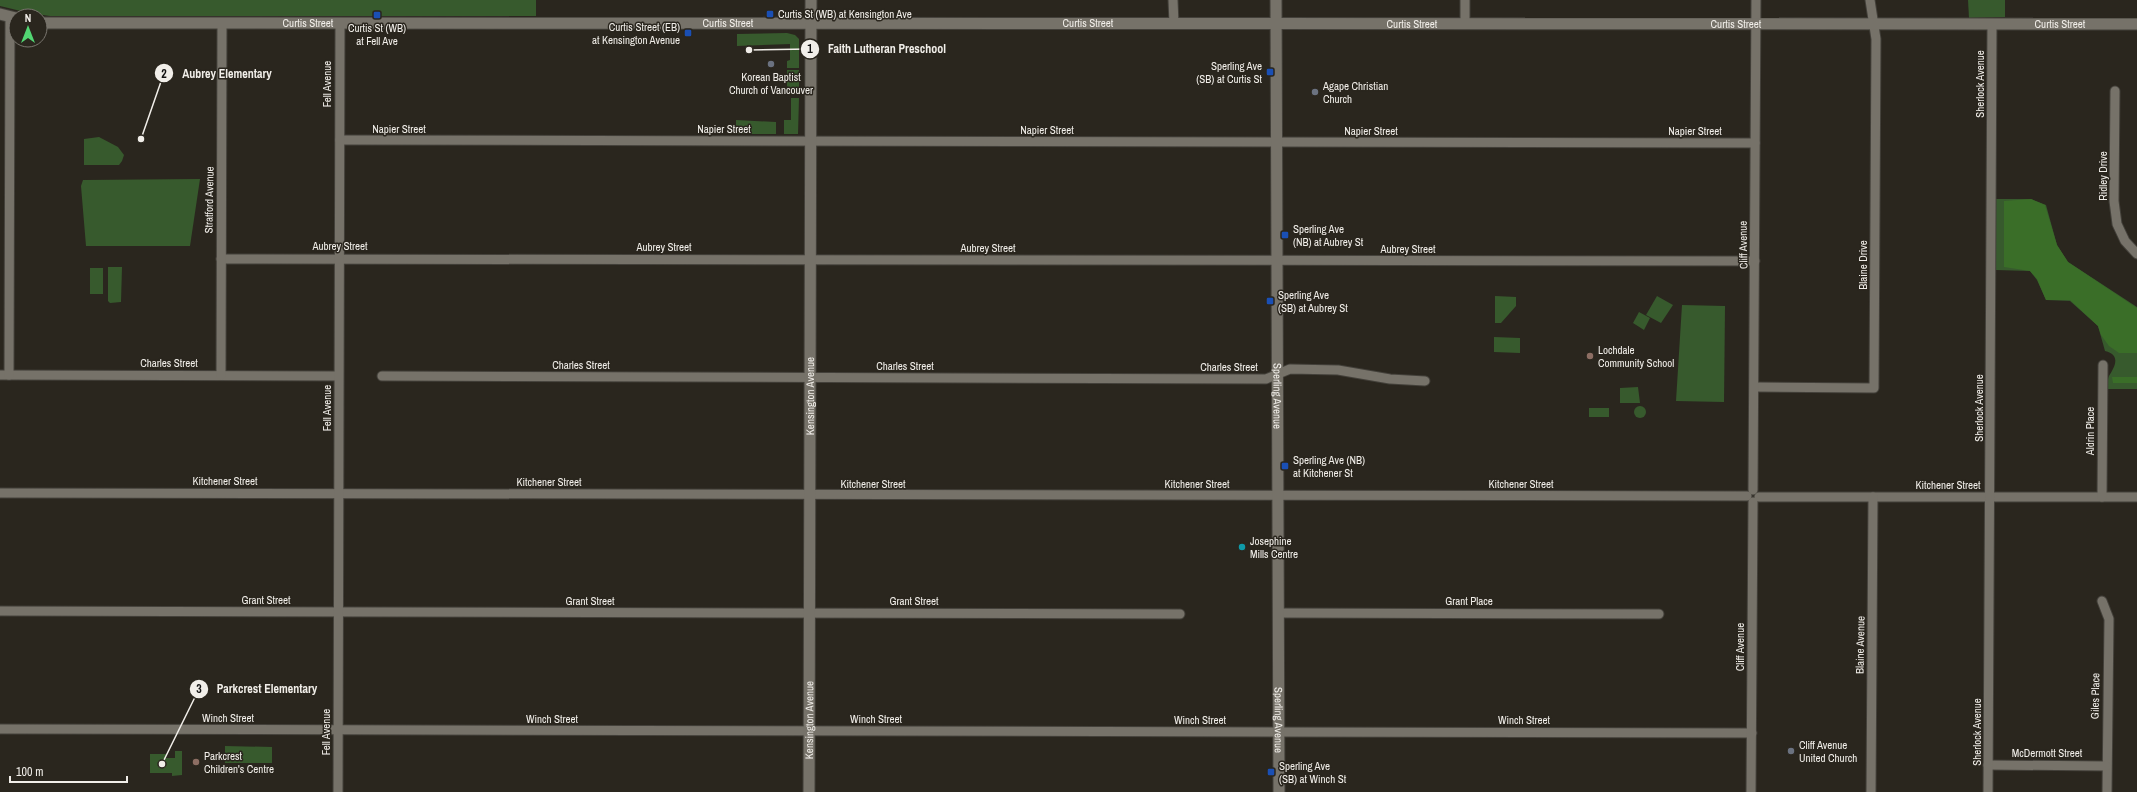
<svg xmlns="http://www.w3.org/2000/svg" width="2137" height="792" font-family="'Archivo Narrow',sans-serif">
	<rect width="100%" height="100%" fill="#2a261e"/>
	<g fill="#375a2d">
		<path d="M0,0H536V16H50L29,13L0,6Z"/>
		<path d="M1968,0H2005V17L1969,18Z"/>
		<path d="M787,33L795,35L799,39V68H787V61L790,60V44L737,46V34Z"/>
		<path d="M787,70H799V89L791,90L787,86Z"/>
		<path d="M791,98H799L798,134H784V120H791Z"/>
		<path d="M736,120L776,122V134H736Z"/>
		<path d="M99,137L118,147L124,155L122,161L119,165H84V139Z"/>
		<path d="M200,179L190,246H86L81,186L83,180Z"/>
		<path d="M1996,199H2031L2046,205L2057,245L2068,262L2137,307V389H2108C2108,385 2107,380 2109,376C2114,368 2122,355 2105,351L2098,326L2070,301L2046,300L2037,280L2030,271L1996,270Z"/>
		<path d="M108,267H122L121,302L110,303L108,301Z"/>
		<rect x="90" y="268" width="13" height="26"/>
		<path d="M1495,296L1516,297V306L1501,323H1495Z"/>
		<path d="M1657,296L1673,305L1661,323L1646,315Z"/>
		<path d="M1682,305L1725,306L1724,402L1676,401Z"/>
		<path d="M1639,312L1650,318L1644,330L1633,323Z"/>
		<path d="M1494,337L1520,338V353L1494,352Z"/>
		<path d="M1638,387L1640,403H1620V388Z"/>
		<circle cx="1640" cy="412" r="6"/>
		<rect x="1589" y="408" width="20" height="9"/>
		<path d="M225,746L272,747V763H225Z"/>
		<path d="M175,751H182V775L172,776V773H150V754H166V758H175Z"/>
	</g>
	<g fill="#3a6e28">
		<path d="M2031,199L2045,205L2057,245L2068,262L2137,308V353H2119L2109,346L2101,335L2098,326L2070,300H2046L2037,279L2030,271L2004,267V201Z"/>
		<path d="M2112,377H2137V383H2113Z"/>
	</g>
	<g fill="none" stroke-linecap="round" stroke-linejoin="round">
		<g stroke="#43403a" stroke-width="11">
			<g id="minor">
				<path d="M1173,0L1174,24"/>
				<path d="M1465,0V24"/>
				<path d="M2115,91L2114,201L2117,224L2125,241L2137,254"/>
				<path d="M340,140L1755,143"/>
				<path d="M221,259L1755,261"/>
				<path d="M0,375L338,376"/>
				<path d="M9,375L10,17"/>
				<path d="M221,375L222,25"/>
				<path d="M382,376L1266,379L1290,369L1338,370L1390,379L1425,381"/>
				<path d="M1755,387L1874,388L1876,39L1870,0"/>
				<path d="M1753,490L1756,0"/>
				<path d="M0,493L1747,496"/>
				<path d="M1759,497H2137"/>
				<path d="M2102,497L2103,365"/>
				<path d="M2102,601L2109,619L2107,792"/>
				<path d="M0,611L1180,614"/>
				<path d="M1279,613L1659,614"/>
				<path d="M0,729L1752,733"/>
				<path d="M1988,765L2106,766"/>
				<path d="M338,792L340,25"/>
				<path d="M1751,792L1753,502"/>
				<path d="M1871,792L1873,497"/>
				<path d="M1988,792L1992,24"/>
			</g>
		</g>
		<g stroke="#43403a" stroke-width="13">
			<g id="tertiary">
				<path id="s1" d="M1276,0L1279,792"/>
				<path d="M0,14L16,18"/>
				<path id="s2" d="M40,23L2137,24"/>
				<path id="s3" d="M809,792L811,0"/>
			</g>
		</g>
		<use href="#minor" stroke="#767269" stroke-width="9"/>
		<use href="#tertiary" stroke="#767269" stroke-width="11"/>
	</g>
	<g fill="#1a4fb4" stroke="#2a261e" stroke-width="1.5">
		<rect x="766" y="10" width="8" height="8" rx="2"/>
		<rect x="373" y="11" width="8" height="8" rx="2"/>
		<rect x="684" y="29" width="8" height="8" rx="2"/>
		<rect x="1266" y="68" width="8" height="8" rx="2"/>
		<rect x="1281" y="231" width="8" height="8" rx="2"/>
		<rect x="1266" y="297" width="8" height="8" rx="2"/>
		<rect x="1281" y="462" width="8" height="8" rx="2"/>
		<rect x="1267" y="768" width="8" height="8" rx="2"/>
	</g>
	<g fill="#6b7280" stroke="#2a261e" stroke-width="1.5">
		<circle cx="771" cy="64" r="4"/>
		<circle cx="1315" cy="92" r="4"/>
		<circle cx="1791" cy="751" r="4"/>
	</g>
	<g fill="#8d6e63" stroke="#2a261e" stroke-width="1.5">
		<circle cx="1590" cy="356" r="4"/>
		<circle cx="196" cy="762" r="4"/>
	</g>
	<circle fill="#0f9aa8" stroke="#2a261e" stroke-width="1.5" cx="1242" cy="547" r="4"/>
	<g text-anchor="middle" dominant-baseline="central" stroke-width="3" stroke-linejoin="round" paint-order="stroke">
		<g font-size="11" fill="#f1eee9" stroke="#2a261e" text-anchor="start">
			<text x="778" y="14">Curtis St (WB) at Kensington Ave</text>
			<text x="680" y="27" text-anchor="end">Curtis Street (EB)<tspan x="680" dy="13">at Kensington Avenue</tspan></text>
			<text x="377" y="28" text-anchor="middle">Curtis St (WB)<tspan x="377" dy="13">at Fell Ave</tspan></text>
			<text x="1262" y="66" text-anchor="end">Sperling Ave<tspan x="1262" dy="13">(SB) at Curtis St</tspan></text>
			<text x="771" y="77" text-anchor="middle">Korean Baptist<tspan x="771" dy="13">Church of Vancouver</tspan></text>
			<text x="1323" y="86">Agape Christian<tspan x="1323" dy="13">Church</tspan></text>
			<text x="1293" y="229">Sperling Ave<tspan x="1293" dy="13">(NB) at Aubrey St</tspan></text>
			<text x="1278" y="295">Sperling Ave<tspan x="1278" dy="13">(SB) at Aubrey St</tspan></text>
			<text x="1598" y="350">Lochdale<tspan x="1598" dy="13">Community School</tspan></text>
			<text x="1293" y="460">Sperling Ave (NB)<tspan x="1293" dy="13">at Kitchener St</tspan></text>
			<text x="1250" y="541">Josephine<tspan x="1250" dy="13">Mills Centre</tspan></text>
			<text x="1799" y="745">Cliff Avenue<tspan x="1799" dy="13">United Church</tspan></text>
			<text x="204" y="756">Parkcrest<tspan x="204" dy="13">Children's Centre</tspan></text>
			<text x="1279" y="766">Sperling Ave<tspan x="1279" dy="13">(SB) at Winch St</tspan></text>
		</g>
		<g font-size="11" fill="#f1eee9" stroke="#2a261e">
			<text stroke="none"><textPath href="#s2" startOffset="268">Curtis Street</textPath></text>
			<text stroke="none"><textPath href="#s2" startOffset="688">Curtis Street</textPath></text>
			<text stroke="none"><textPath href="#s2" startOffset="1048">Curtis Street</textPath></text>
			<text stroke="none"><textPath href="#s2" startOffset="1372">Curtis Street</textPath></text>
			<text stroke="none"><textPath href="#s2" startOffset="1696">Curtis Street</textPath></text>
			<text stroke="none"><textPath href="#s2" startOffset="2020">Curtis Street</textPath></text>
			<text transform="translate(327 84) rotate(-90)">Fell Avenue</text>
			<text transform="translate(1980 84) rotate(-90)">Sherlock Avenue</text>
			<text x="399" y="129">Napier Street</text>
			<text x="724" y="129">Napier Street</text>
			<text x="1047" y="130">Napier Street</text>
			<text x="1371" y="131">Napier Street</text>
			<text x="1695" y="131">Napier Street</text>
			<text transform="translate(2103 176) rotate(-90)">Ridley Drive</text>
			<text transform="translate(209 200) rotate(-89)">Stratford Avenue</text>
			<text transform="translate(1743 245) rotate(-91)">Cliff Avenue</text>
			<text x="340" y="246">Aubrey Street</text>
			<text x="664" y="247">Aubrey Street</text>
			<text x="988" y="248">Aubrey Street</text>
			<text x="1408" y="249">Aubrey Street</text>
			<text transform="translate(1863 265) rotate(-90)">Blaine Drive</text>
			<text x="169" y="363">Charles Street</text>
			<text x="581" y="365">Charles Street</text>
			<text x="905" y="366">Charles Street</text>
			<text x="1229" y="367">Charles Street</text>
			<text stroke="none"><textPath href="#s3" startOffset="396">Kensington Avenue</textPath></text>
			<text stroke="none"><textPath href="#s1" startOffset="396">Sperling Avenue</textPath></text>
			<text transform="translate(327 408) rotate(-90)">Fell Avenue</text>
			<text transform="translate(1979 408) rotate(-90)">Sherlock Avenue</text>
			<text transform="translate(2090 431) rotate(-90)">Aldrin Place</text>
			<text x="225" y="481">Kitchener Street</text>
			<text x="549" y="482">Kitchener Street</text>
			<text x="873" y="484">Kitchener Street</text>
			<text x="1197" y="484">Kitchener Street</text>
			<text x="1521" y="484">Kitchener Street</text>
			<text x="1948" y="485">Kitchener Street</text>
			<text x="266" y="600">Grant Street</text>
			<text x="590" y="601">Grant Street</text>
			<text x="914" y="601">Grant Street</text>
			<text x="1469" y="601">Grant Place</text>
			<text transform="translate(1860 645) rotate(-89)">Blaine Avenue</text>
			<text transform="translate(1740 647) rotate(-90)">Cliff Avenue</text>
			<text transform="translate(2095 696) rotate(-89)">Giles Place</text>
			<text x="228" y="718">Winch Street</text>
			<text x="552" y="719">Winch Street</text>
			<text x="876" y="719">Winch Street</text>
			<text stroke="none"><textPath href="#s3" startOffset="72">Kensington Avenue</textPath></text>
			<text x="1200" y="720">Winch Street</text>
			<text stroke="none"><textPath href="#s1" startOffset="720">Sperling Avenue</textPath></text>
			<text x="1524" y="720">Winch Street</text>
			<text transform="translate(326 732) rotate(-90)">Fell Avenue</text>
			<text transform="translate(1977 732) rotate(-90)">Sherlock Avenue</text>
			<text x="2047" y="753">McDermott Street</text>
		</g>
	</g>
	<path fill="none" stroke="#f1eee9" stroke-width="1.5" d="M749 50L810 49M141 139L164 73M162 764L199 689"/>
	<g fill="#f1eee9" stroke="#2a261e" stroke-width="1.5">
		<circle cx="749" cy="50" r="4"/>
		<circle cx="141" cy="139" r="4"/>
		<circle cx="162" cy="764" r="4"/>
		<circle cx="810" cy="49" r="10"/>
		<circle cx="164" cy="73" r="10"/>
		<circle cx="199" cy="689" r="10"/>
	</g>
	<g font-size="12" text-anchor="middle" font-weight="bold" fill="#111">
		<text x="810" y="53">1</text>
		<text x="164" y="78">2</text>
		<text x="199" y="693">3</text>
	</g>
	<g font-size="12" text-anchor="middle" font-weight="bold" fill="#f1eee9" stroke="#2a261e" stroke-width="3" stroke-linejoin="round" paint-order="stroke">
		<text x="887" y="53">Faith Lutheran Preschool</text>
		<text x="227" y="78">Aubrey Elementary</text>
		<text x="267" y="693">Parkcrest Elementary</text>
	</g>
	<g transform="translate(28 28)"><circle r="19" fill="#2a261e" stroke="#7a766f"/>
	<path d="M0-3L7 15L0 10L-7 15Z" fill="#52d673"/>
	<text y="-6" font-size="11" font-weight="bold" text-anchor="middle" fill="#f1eee9">N</text>
	</g>
	<path d="M10 776v6h117v-6" fill="none" stroke="#f1eee9" stroke-width="2"/>
	<text x="16" y="776" font-size="12" fill="#f1eee9" stroke="#2a261e" stroke-width="3" paint-order="stroke">100 m</text>
</svg>
